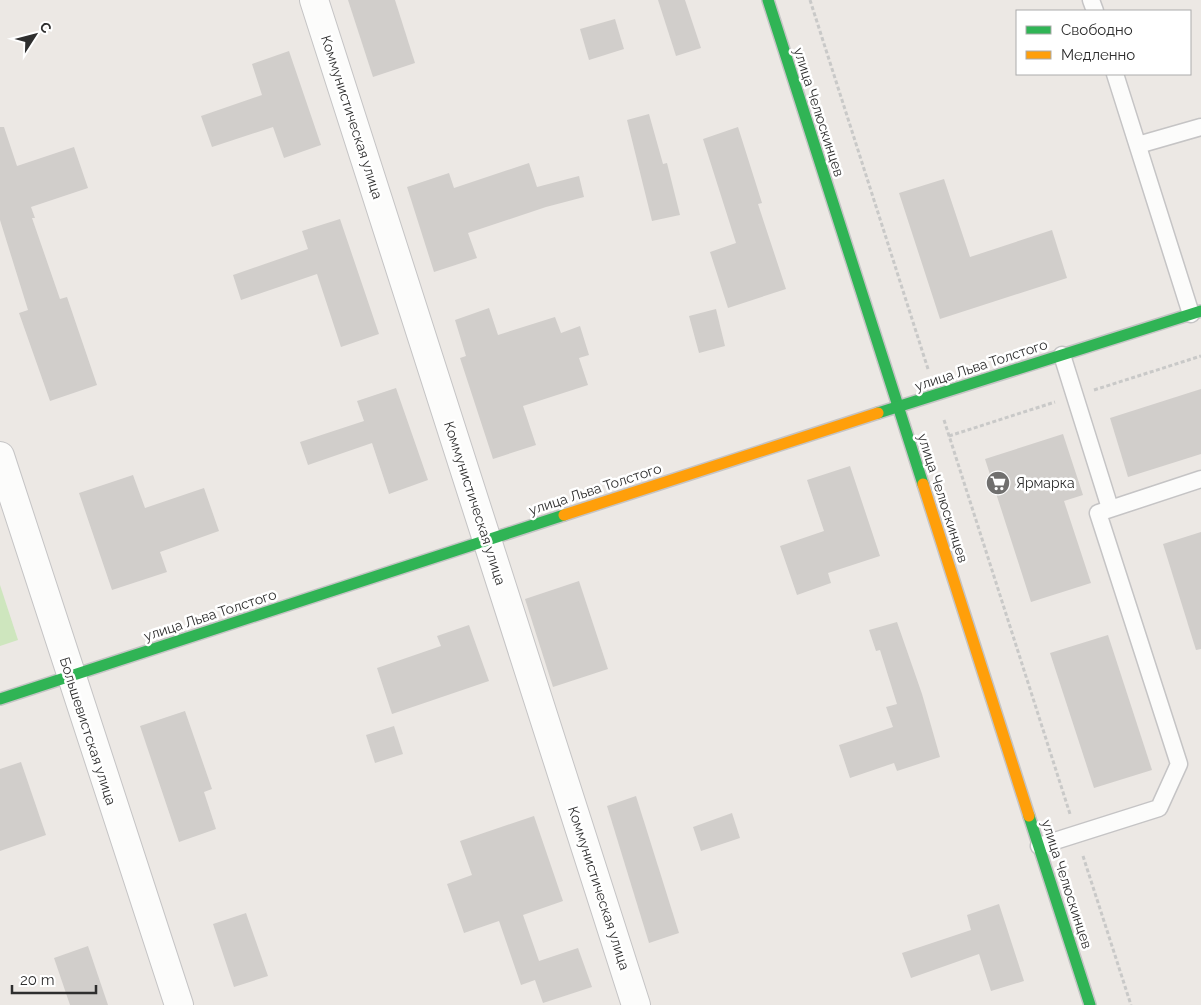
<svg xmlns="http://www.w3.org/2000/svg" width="1201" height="1005" font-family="Raleway,sans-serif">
	<rect width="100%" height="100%" fill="#ece8e4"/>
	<path fill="#cee6be" d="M0,585L18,640L0,646Z"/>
	<g fill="#d1cecb">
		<path d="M348,0H395L415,63L373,77Z"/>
		<path d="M658,0H685L701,48L676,56Z"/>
		<path d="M615,19L624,49L589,60L580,29Z"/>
		<path d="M289,51L321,145L284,158L273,127L212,147L201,116L262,95L252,64Z"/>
		<path d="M649,114L663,164L667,163L680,215L652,221L627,120Z"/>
		<path d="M0,127H4L17,166L74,147L88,188L31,207L35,218H32L60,299L67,297L97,385L50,401L19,313L28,310L0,220Z"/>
		<path d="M738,127L762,203L758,204L786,289L728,308L710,252L736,243L703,139Z"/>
		<path d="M529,163L537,187L579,176L584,197L546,207L468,233L477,258L434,272L407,187L449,173L454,188Z"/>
		<path d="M944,179L970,257L1052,230L1067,278L940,319L899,193Z"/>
		<path d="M340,219L379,334L341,347L317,274L241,300L233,275L308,249L302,231Z"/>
		<path d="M489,308L498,335L555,317L561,333L580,326L589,355L579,358L588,385L523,406L536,445L493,459L460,358L466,356L455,320Z"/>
		<path d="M716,309L725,346L699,353L689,316Z"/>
		<path d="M396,388L428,480L389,494L372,443L308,465L300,442L364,421L357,401Z"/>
		<path d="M1201,389V454L1128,477L1110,418Z"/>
		<path d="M1063,434L1083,495L1064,501L1091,583L1031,602L985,459Z"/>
		<path d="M850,466L880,556L828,573L831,583L797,595L780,546L824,531L807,480Z"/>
		<path d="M133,475L145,508L204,488L219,531L160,552L167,572L112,590L79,493Z"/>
		<path d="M1201,532V649L1196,650L1163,544Z"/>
		<path d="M579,581L608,669L553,687L525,599Z"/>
		<path d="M897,622L922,694L940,757L897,771L894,763L850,778L839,745L893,727L886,707L897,704L880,650L876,651L869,630Z"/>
		<path d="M469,625L489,681L392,714L377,668L441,646L437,636Z"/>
		<path d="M1108,635L1152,770L1094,788L1050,653Z"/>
		<path d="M185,711L212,789L204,792L216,829L179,842L140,726Z"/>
		<path d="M394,726L403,754L375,763L366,735Z"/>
		<path d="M21,762L46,835L0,851V769Z"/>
		<path d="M636,796L679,933L649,943L607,806Z"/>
		<path d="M732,813L740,838L701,851L693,827Z"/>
		<path d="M534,816L563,901L523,915L539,961L578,948L592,987L543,1003L535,980L521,985L499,921L464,933L447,884L472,875L460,841Z"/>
		<path d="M999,904L1024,981L991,991L979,954L911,978L902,953L971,930L967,915Z"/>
		<path d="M246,913L268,976L234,987L213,924Z"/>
		<path d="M88,946L108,1005H70L54,958Z"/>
	</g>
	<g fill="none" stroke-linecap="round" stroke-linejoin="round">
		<g stroke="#c5c4c5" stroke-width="19">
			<g id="lane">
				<path d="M1091,0L1095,11"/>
				<path d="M1115,74L1191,314"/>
				<path d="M1138,145L1201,127"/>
				<path d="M1062,355L1110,508"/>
				<path d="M1039,846L1159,808L1179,764L1098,513L1201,479"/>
			</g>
		</g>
		<g stroke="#c5c4c5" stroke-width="30">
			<g id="street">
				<path d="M314,0L636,1005"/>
				<path d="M0,456L179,1005"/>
			</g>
		</g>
		<g stroke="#c5c4c5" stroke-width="14">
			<g id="fast">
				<path d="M768,0L923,484"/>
				<path d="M878,413L1201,311"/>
				<path d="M0,699L564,515"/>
				<path d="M1029,816L1090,1005"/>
			</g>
		</g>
		<g stroke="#c5c4c5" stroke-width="14">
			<g id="slow">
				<path d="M923,484L1029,816"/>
				<path d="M564,515L878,413"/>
			</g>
		</g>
		<g stroke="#c9c9c8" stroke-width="3" stroke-dasharray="4 2.5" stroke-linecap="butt">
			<path d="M810,0L928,369"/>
			<path d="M1094,390L1201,356"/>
			<path d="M944,420L1070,814"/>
			<path d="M949,436L1055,402"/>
			<path d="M1083,856L1131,1005"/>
		</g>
		<use href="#lane" stroke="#fcfcfb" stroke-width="16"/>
		<use href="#street" stroke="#fcfcfb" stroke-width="28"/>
		<use href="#fast" stroke="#30b455" stroke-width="11"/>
		<use href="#slow" stroke="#ff9f0a" stroke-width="11"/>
	</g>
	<defs>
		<g id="supermarket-disc" transform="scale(1.25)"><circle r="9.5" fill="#706f6e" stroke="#fff"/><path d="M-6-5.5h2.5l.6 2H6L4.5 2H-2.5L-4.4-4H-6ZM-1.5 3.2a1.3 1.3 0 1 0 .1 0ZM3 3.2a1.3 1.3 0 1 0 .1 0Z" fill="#fff"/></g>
	</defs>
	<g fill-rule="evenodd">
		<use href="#supermarket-disc" x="998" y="483"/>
	</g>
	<g text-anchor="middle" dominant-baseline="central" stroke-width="5" stroke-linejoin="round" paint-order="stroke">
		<g font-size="14" fill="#2e2e2e" stroke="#fff">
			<text transform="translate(819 112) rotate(72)">улица Челюскинцев</text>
			<text transform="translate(352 117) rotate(72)">Коммунистическая улица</text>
			<text transform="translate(981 365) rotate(-18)">улица Льва Толстого</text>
			<text transform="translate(595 489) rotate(-18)">улица Льва Толстого</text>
			<text transform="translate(943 498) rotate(72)">улица Челюскинцев</text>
			<text transform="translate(475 503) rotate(72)">Коммунистическая улица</text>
			<text transform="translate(210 615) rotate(-18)">улица Льва Толстого</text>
			<text transform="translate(88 731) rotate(72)">Большевистская улица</text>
			<text transform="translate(1067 884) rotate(72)">улица Челюскинцев</text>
			<text transform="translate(599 888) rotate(72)">Коммунистическая улица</text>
		</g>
		<g font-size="14" fill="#2e2e2e" stroke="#fff" text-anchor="start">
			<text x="1016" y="483">Ярмарка</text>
		</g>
	</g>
	<rect x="1016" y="10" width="175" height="65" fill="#ffffff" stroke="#ababab"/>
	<rect x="1026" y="26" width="25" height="8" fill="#30b455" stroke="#ababab"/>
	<text x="1061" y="35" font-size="15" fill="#2e2e2e">Свободно</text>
	<rect x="1026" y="51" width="25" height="8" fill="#ff9f0a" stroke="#ababab"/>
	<text x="1061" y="60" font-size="15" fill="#2e2e2e">Медленно</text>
	<g transform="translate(35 35) rotate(54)" stroke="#ffffff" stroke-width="4" paint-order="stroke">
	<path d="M0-4L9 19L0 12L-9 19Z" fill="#2e2e2e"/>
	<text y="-8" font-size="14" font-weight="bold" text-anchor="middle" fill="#2e2e2e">С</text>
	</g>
	<path d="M12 985v8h84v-8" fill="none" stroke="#2e2e2e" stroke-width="2.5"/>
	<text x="20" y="985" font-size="15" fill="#2e2e2e" stroke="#ffffff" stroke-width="4" paint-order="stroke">20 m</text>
</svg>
